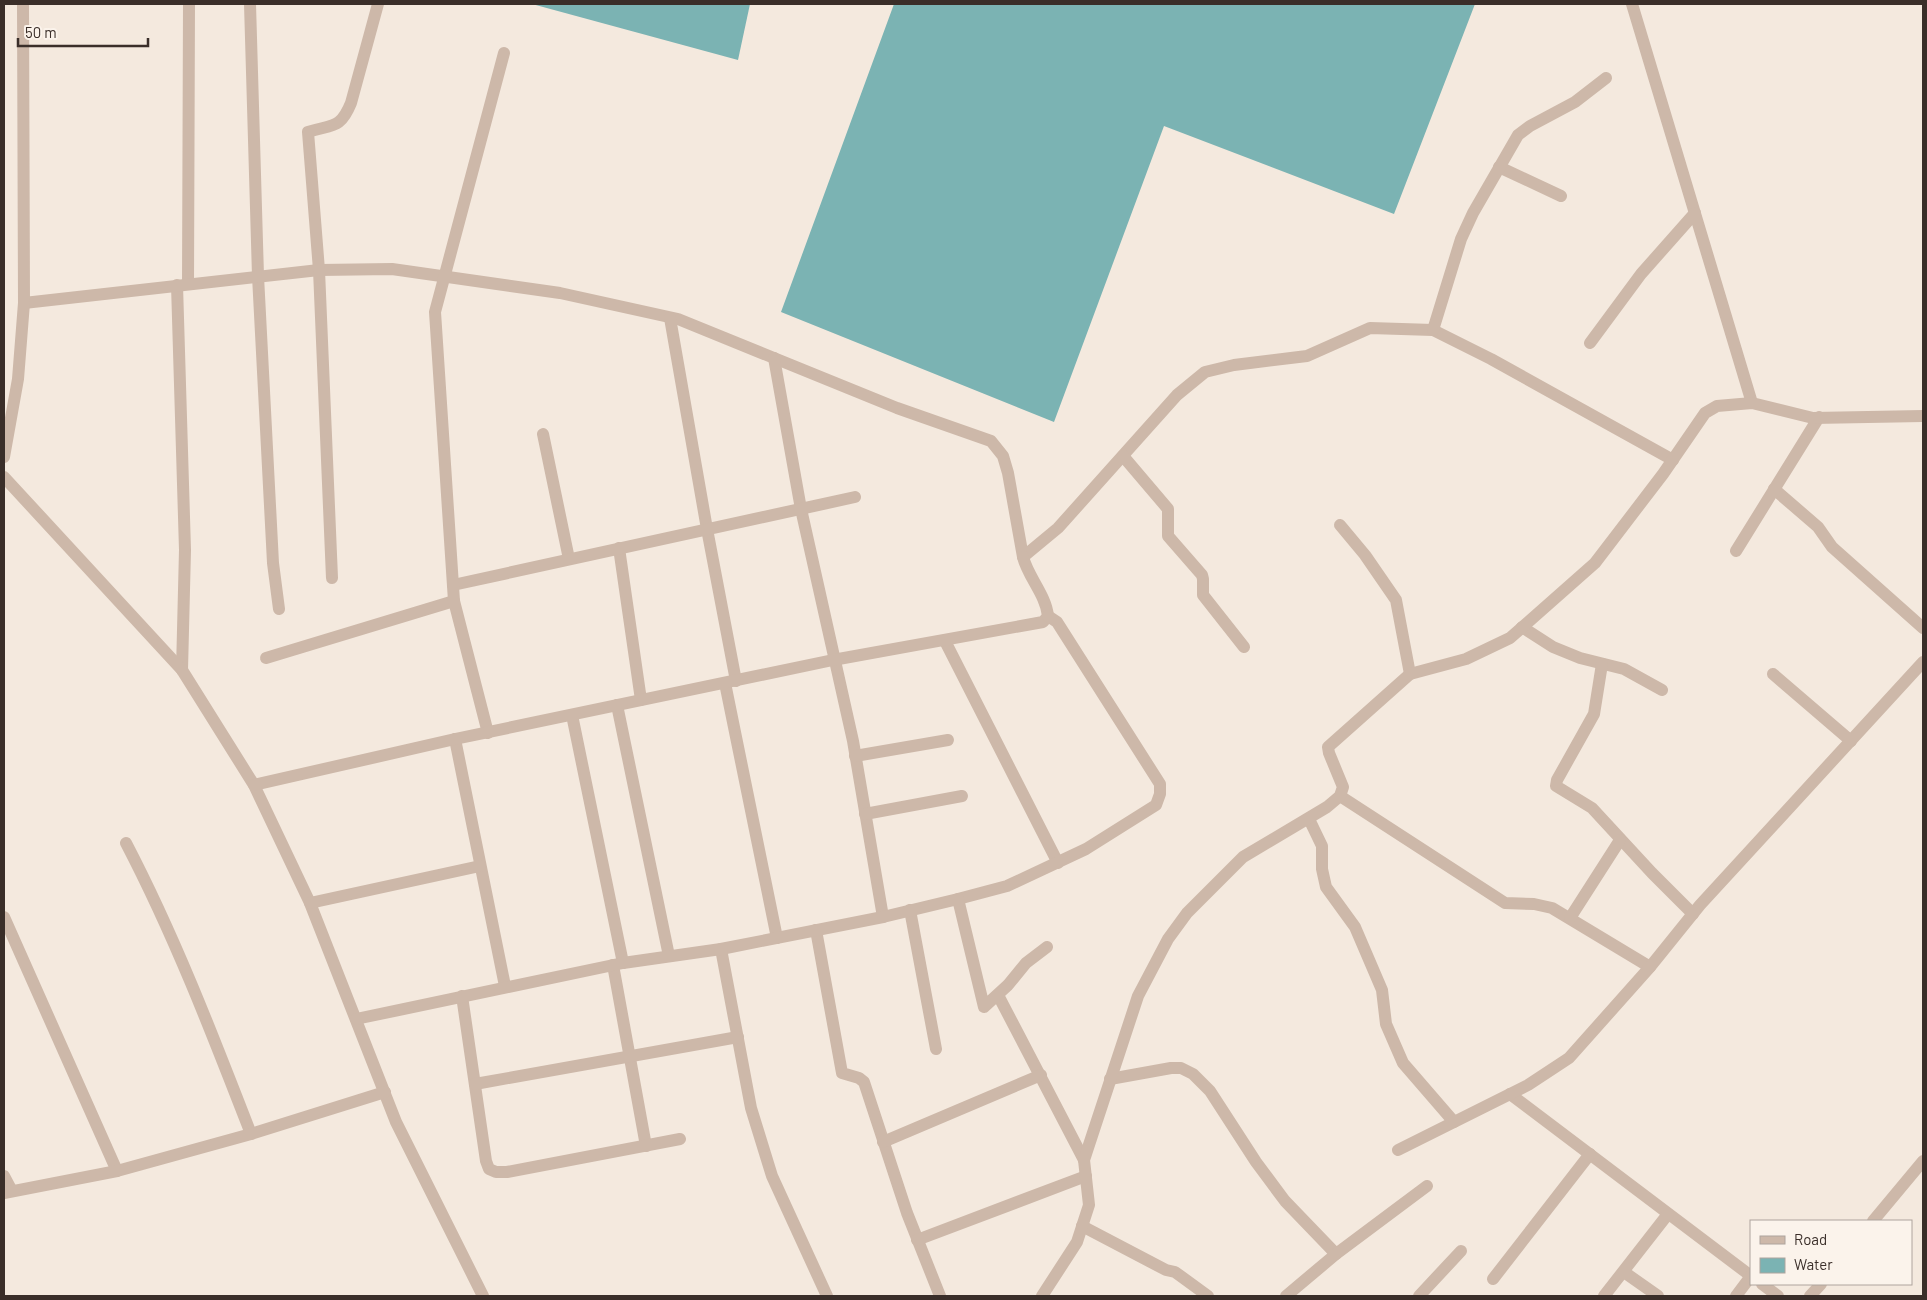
<svg xmlns="http://www.w3.org/2000/svg" width="1927" height="1300" font-family="Barlow,sans-serif">
	<rect width="100%" height="100%" fill="#f4e9de"/>
	<g fill="#7bb3b3">
		<path d="M532,4H750L738,60Z"/>
		<path d="M894,4H1475L1394,214L1164,126L1054,422L781,312Z"/>
	</g>
	<g fill="none" stroke-linecap="round" stroke-linejoin="round">
		<g stroke="#cdb8a9" stroke-width="12">
			<path d="M250,4L258,276L273,563L279,609"/>
			<path d="M1632,4L1752,403"/>
			<path d="M1499,167L1561,196"/>
			<path d="M188,284L189,4"/>
			<path d="M177,285L185,550L182,670"/>
			<path d="M24,303L319,270L392,269L560,293L678,319L897,408L991,441L1003,456L1008,473L1023,557L1058,528L1177,395L1205,372L1234,365L1307,356L1370,328L1433,330L1491,359L1673,460"/>
			<path d="M670,318L707,529L736,681"/>
			<path d="M1433,330L1461,239L1473,213L1518,135L1530,126L1575,102L1606,78"/>
			<path d="M1590,343L1641,274L1695,213"/>
			<path d="M774,358L801,509L853,741L883,917"/>
			<path d="M543,434L569,559"/>
			<path d="M1123,456L1168,509V536L1202,575L1203,579V595L1244,647"/>
			<path d="M4,477L182,670L254,785L310,903L396,1122L483,1296"/>
			<path d="M1774,489L1818,527L1832,547L1923,628"/>
			<path d="M1340,525L1365,555L1396,600L1410,674"/>
			<path d="M619,548L641,700"/>
			<path d="M1736,551L1819,417"/>
			<path d="M332,578L319,270L308,132C332,124 340,130 351,103L378,4"/>
			<path d="M453,585L855,497"/>
			<path d="M1522,627L1553,647L1580,658L1624,669L1662,690"/>
			<path d="M945,641L1058,863"/>
			<path d="M266,658L454,601"/>
			<path d="M1602,664L1594,714L1557,780L1556,786L1592,808L1652,873L1693,914"/>
			<path d="M1773,674L1851,741"/>
			<path d="M725,683L777,938"/>
			<path d="M617,705L669,956"/>
			<path d="M572,715L623,963"/>
			<path d="M488,733L454,601L435,312L504,53"/>
			<path d="M455,739L505,986"/>
			<path d="M855,756L948,740"/>
			<path d="M254,785L455,739L833,660L1043,622L1048,616C1046,595 1028,577 1023,557"/>
			<path d="M1340,796L1505,903L1534,904L1552,908L1650,967"/>
			<path d="M865,814L962,796"/>
			<path d="M1309,819L1322,846V869L1326,887L1355,927L1382,990L1386,1024L1403,1063L1454,1122"/>
			<path d="M126,843C175,937 213,1036 251,1134"/>
			<path d="M958,899L1007,886L1086,849L1156,805L1160,794V784L1057,622L1048,616"/>
			<path d="M310,903L480,866"/>
			<path d="M910,910L936,1049"/>
			<path d="M4,917L117,1171"/>
			<path d="M1570,918L1620,840"/>
			<path d="M816,930L842,1073L859,1078L864,1082L907,1213L940,1296"/>
			<path d="M721,949L751,1108L772,1176L827,1296"/>
			<path d="M613,965L646,1146"/>
			<path d="M998,995L1084,1160"/>
			<path d="M462,996L486,1161L489,1169L496,1172H507L680,1139"/>
			<path d="M356,1019L623,963L721,949L883,917L958,899L984,1007L1008,985L1026,963L1047,947"/>
			<path d="M1110,1079L1171,1068H1181L1193,1074L1210,1091L1256,1162L1285,1201L1336,1254"/>
			<path d="M475,1084L738,1037"/>
			<path d="M1510,1094L1751,1276"/>
			<path d="M883,1142L1041,1075"/>
			<path d="M1398,1150L1528,1085L1569,1058L1650,967L1700,905L1923,662"/>
			<path d="M4,1176L12,1191"/>
			<path d="M4,1193L117,1171L251,1134L385,1092"/>
			<path d="M1873,1221L1923,1161"/>
			<path d="M1082,1226L1166,1270L1175,1272L1208,1296"/>
			<path d="M917,1240L1086,1176"/>
			<path d="M1624,1272L1658,1296"/>
			<path d="M1493,1279L1590,1154"/>
			<path d="M1762,1284L1778,1296"/>
			<path d="M1042,1296L1077,1242L1089,1205L1084,1160L1138,996L1168,939L1187,913L1243,857L1327,807L1340,796L1343,787L1329,753L1328,747L1410,674L1466,659L1510,638L1595,563L1663,474L1705,413L1717,406L1752,403L1813,418L1923,416"/>
			<path d="M1286,1296L1336,1254L1427,1186"/>
			<path d="M1419,1296L1461,1251"/>
			<path d="M1604,1296L1668,1214"/>
			<path d="M1736,1296L1751,1276"/>
			<path d="M1810,1296L1821,1284"/>
		</g>
		<path stroke="#cdb8a9" stroke-width="12" d="M4,457L18,379L24,303L23,4"/>
	</g>
	<rect width="1927" height="1300" fill="none" stroke="#3a2e29" stroke-width="10"/>
	<rect x="1750" y="1220" width="162" height="65" fill="#fbf3eb" stroke="#aea49d"/>
	<rect x="1760" y="1236" width="25" height="8" fill="#cdb8a9" stroke="#aea49d"/>
	<text x="1794" y="1245" font-size="15" fill="#3a2e29">Road</text>
	<rect x="1760" y="1258" width="25" height="15" fill="#7bb3b3" stroke="#aea49d"/>
	<text x="1794" y="1270" font-size="15" fill="#3a2e29">Water</text>
	<path d="M18 38v8h130v-8" fill="none" stroke="#3a2e29" stroke-width="2.5"/>
	<text x="25" y="38" font-size="15" fill="#3a2e29" stroke="#fbf3eb" stroke-width="4" paint-order="stroke">50 m</text>
</svg>
